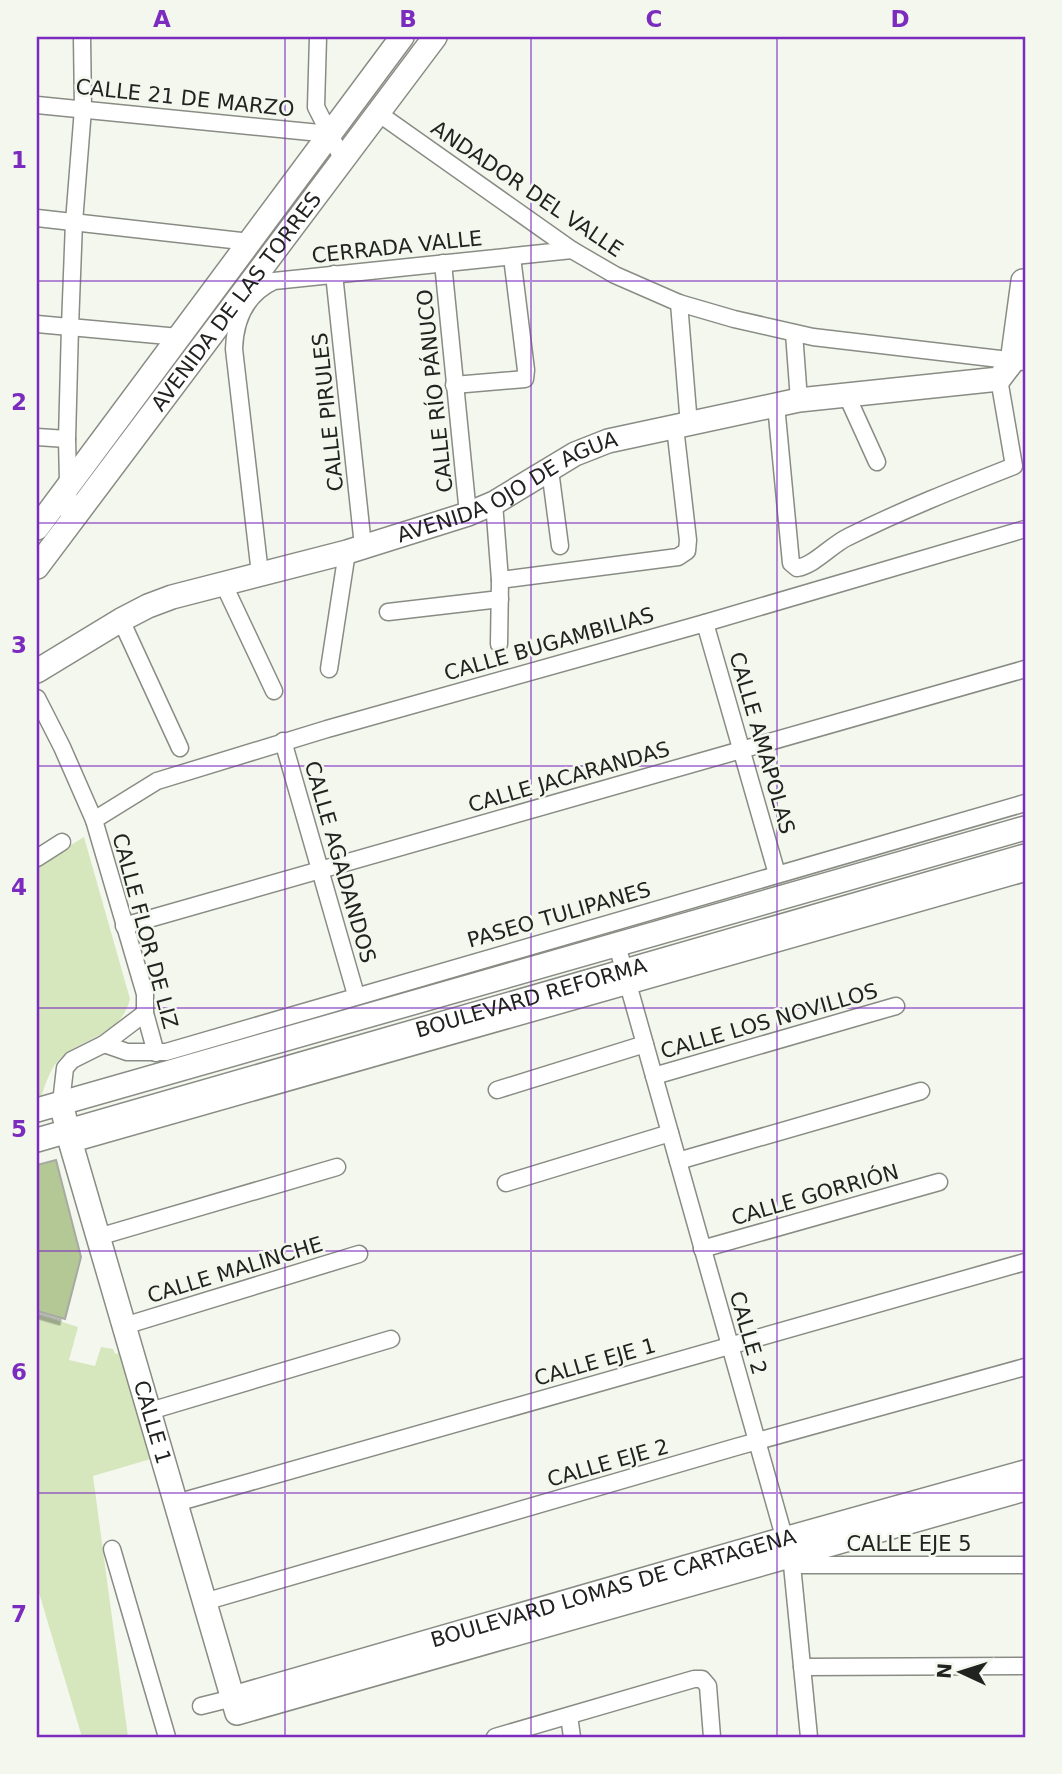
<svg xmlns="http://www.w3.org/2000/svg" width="1062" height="1774" font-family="'DejaVu Sans',sans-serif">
	<defs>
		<filter id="shadow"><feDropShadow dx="-5.5" dy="5.5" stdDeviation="0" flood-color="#0004"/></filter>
	</defs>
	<rect width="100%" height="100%" fill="#f3f7ee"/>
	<g fill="#d6e6bd">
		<path d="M84,837L130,999C121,1034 90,1036 65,1054C51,1064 46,1083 41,1097L37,1099V866Z"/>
		<path d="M37,1314L78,1327L69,1360L95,1366L101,1347L113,1349L115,1354L123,1352L154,1458L93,1476L128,1737H82L37,1586Z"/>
	</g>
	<path fill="#b4c895" stroke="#a7aaa2" stroke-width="2" filter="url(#shadow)" d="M56,1160L81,1257L65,1319L37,1311V1165Z"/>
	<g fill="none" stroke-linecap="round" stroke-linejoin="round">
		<g stroke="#898c84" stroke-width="19">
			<g id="street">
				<path d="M318,37L316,107L343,160"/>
				<path d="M37,105L330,134"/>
				<path d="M378,113L572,250L615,275L679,303L734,319L813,337L1025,362"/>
				<path d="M37,218L250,242"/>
				<path d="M443,263L468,514"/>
				<path d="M334,274L363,546"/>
				<path d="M679,303L689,425"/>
				<path d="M37,324L179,337"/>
				<path d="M794,333L799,400"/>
				<path d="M454,385L525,379L526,370L512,257"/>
				<path d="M847,396L877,462"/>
				<path d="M776,405L791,563L797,568C815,565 831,545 848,537C902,510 958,488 1014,466L999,379"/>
				<path d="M37,437L67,439"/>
				<path d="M550,470L560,546"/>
				<path d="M494,503L500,580L499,644"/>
				<path d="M69,524L67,439L70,327L74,222L83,109L82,37"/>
				<path d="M260,574L234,349C235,319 246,294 274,281L572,250"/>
				<path d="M500,580L678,557L687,551L688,540L675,427"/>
				<path d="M224,585L274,691"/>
				<path d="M388,612L500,599"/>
				<path d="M121,620L180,748"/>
				<path d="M705,623L777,874"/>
				<path d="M329,669L347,552"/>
				<path d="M37,698L62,747L94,820L145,994V1013L156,1053"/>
				<path d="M283,741L356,995"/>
				<path d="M94,820L157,781L327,729L705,623L1025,529"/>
				<path d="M37,858L62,842"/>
				<path d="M124,926L1025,669"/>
				<path d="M617,945L792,1565L809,1737"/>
				<path d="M104,1044L127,1052H166L1025,803"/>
				<path d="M654,1076L896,1006"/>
				<path d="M497,1090L645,1044"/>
				<path d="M61,1103L65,1068L72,1060L104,1044L145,1013"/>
				<path d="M71,1144L1025,873"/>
				<path d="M678,1161L921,1091"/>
				<path d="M506,1183L670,1133"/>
				<path d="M98,1237L337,1167"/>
				<path d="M702,1249L939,1182"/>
				<path d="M124,1326L359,1254"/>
				<path d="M150,1411L391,1339"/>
				<path d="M176,1503L1025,1262"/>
				<path d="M112,1549L167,1737"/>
				<path d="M792,1565H1025"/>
				<path d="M204,1602L736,1447L1025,1367"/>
				<path d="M802,1667L1025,1666"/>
				<path d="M201,1706L233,1698"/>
				<path d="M569,1716L572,1737"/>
				<path d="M495,1737L694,1679H702L708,1686L712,1737"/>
			</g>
		</g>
		<g stroke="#898c84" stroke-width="26">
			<g id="secondary">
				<path d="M37,528L402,37"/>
				<path id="s1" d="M37,567L435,37"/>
				<path id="s2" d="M37,671L121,620L148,606L172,597L347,552L468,514L494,503L575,454L608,441L799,400L999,379L1012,362L1023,281"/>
				<path id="s3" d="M61,1103L71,1144L237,1713L1025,1489"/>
				<path d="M37,1110L1025,828"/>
				<path id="s4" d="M37,1140L1025,856"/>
				<path id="s5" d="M233,1698L770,1543L1025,1472"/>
			</g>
		</g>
		<use href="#street" stroke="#fff" stroke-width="16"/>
		<use href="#secondary" stroke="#fff" stroke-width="23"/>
	</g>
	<path fill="none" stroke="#7b2cbf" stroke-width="2" stroke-opacity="0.55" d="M285,37V1737M531,37V1737M777,37V1737M37,281H1025M37,523H1025M37,766H1025M37,1008H1025M37,1251H1025M37,1493H1025"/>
	<g text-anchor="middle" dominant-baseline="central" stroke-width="5" stroke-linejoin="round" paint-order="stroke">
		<g font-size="21" fill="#212320" stroke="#f3f7ee">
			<text transform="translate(185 98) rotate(6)">CALLE 21 DE MARZO</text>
			<text transform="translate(527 189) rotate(34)">ANDADOR DEL VALLE</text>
			<text transform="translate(397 247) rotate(-6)">CERRADA VALLE</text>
			<text stroke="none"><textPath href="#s1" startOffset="332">AVENIDA DE LAS TORRES</textPath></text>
			<text transform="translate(435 391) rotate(-96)">CALLE RÍO PÁNUCO</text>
			<text transform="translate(328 412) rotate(-96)">CALLE PIRULES</text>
			<text stroke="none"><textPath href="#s2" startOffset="509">AVENIDA OJO DE AGUA</textPath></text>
			<text transform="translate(549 644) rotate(-16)">CALLE BUGAMBILIAS</text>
			<text transform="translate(762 743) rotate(74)">CALLE AMAPOLAS</text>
			<text transform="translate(569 777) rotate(-16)">CALLE JACARANDAS</text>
			<text transform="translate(340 862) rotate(74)">CALLE AGADANDOS</text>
			<text transform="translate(559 915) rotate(-16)">PASEO TULIPANES</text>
			<text transform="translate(145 931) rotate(75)">CALLE FLOR DE LIZ</text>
			<text stroke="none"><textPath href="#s4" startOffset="514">BOULEVARD REFORMA</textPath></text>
			<text transform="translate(769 1021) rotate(-16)">CALLE LOS NOVILLOS</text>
			<text transform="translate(815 1195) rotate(-16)">CALLE GORRIÓN</text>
			<text transform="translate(235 1270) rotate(-17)">CALLE MALINCHE</text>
			<text transform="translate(748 1333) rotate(74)">CALLE 2</text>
			<text transform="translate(595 1362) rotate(-16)">CALLE EJE 1</text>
			<text stroke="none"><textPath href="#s3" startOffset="332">CALLE 1</textPath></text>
			<text transform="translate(608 1463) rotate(-16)">CALLE EJE 2</text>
			<text x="909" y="1544">CALLE EJE 5</text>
			<text stroke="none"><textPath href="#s5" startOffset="396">BOULEVARD LOMAS DE CARTAGENA</textPath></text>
		</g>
	</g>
	<rect width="1062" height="1774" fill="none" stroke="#f3f7ee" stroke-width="77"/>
	<g transform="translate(961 1672) rotate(274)" stroke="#f3f7ee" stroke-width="5" paint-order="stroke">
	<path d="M0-5L12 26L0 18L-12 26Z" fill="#212320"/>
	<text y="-10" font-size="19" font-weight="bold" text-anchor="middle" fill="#212320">N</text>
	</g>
	<rect x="38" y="38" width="986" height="1698" fill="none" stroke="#7b2cbf" stroke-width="2.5"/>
	<g font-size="23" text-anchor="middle" font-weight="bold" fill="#7b2cbf">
		<text x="162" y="27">A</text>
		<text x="408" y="27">B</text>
		<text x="654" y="27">C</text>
		<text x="900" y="27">D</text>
		<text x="19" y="168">1</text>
		<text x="19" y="410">2</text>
		<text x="19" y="653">3</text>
		<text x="19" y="895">4</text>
		<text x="19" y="1137">5</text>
		<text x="19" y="1380">6</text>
		<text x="19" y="1622">7</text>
	</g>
</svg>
